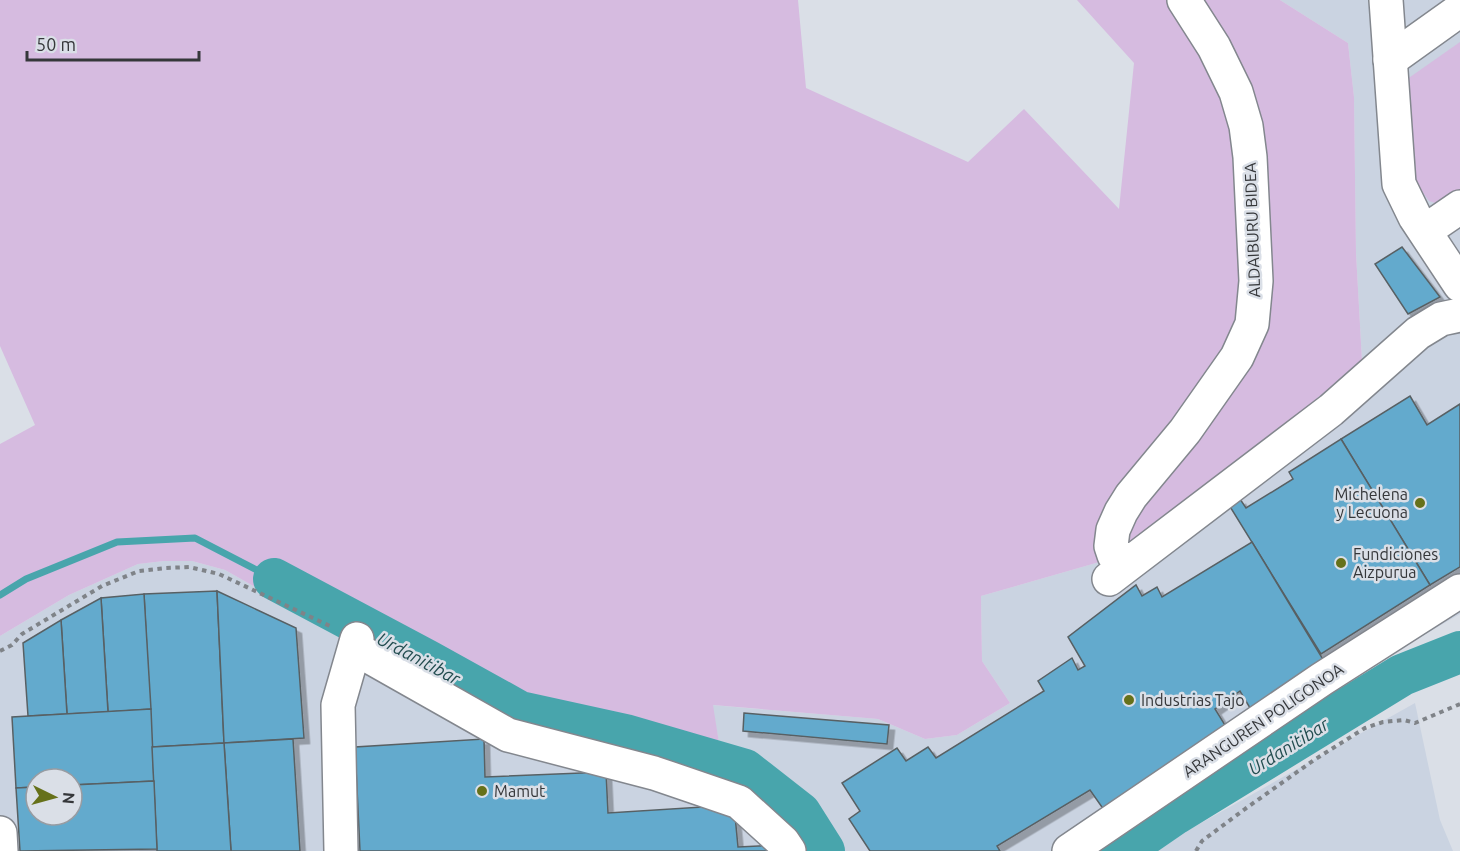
<svg xmlns="http://www.w3.org/2000/svg" width="1460" height="851" font-family="Ubuntu,sans-serif">
	<defs>
		<filter id="shadow"><feDropShadow dx="5.5" dy="5.5" stdDeviation="0" flood-color="#0004"/></filter>
	</defs>
	<rect width="100%" height="100%" fill="#dadfe7"/>
	<g fill="#cad3e1" fill-rule="evenodd">
		<path d="M1280,0H1460V614L1325,692L1259,745L1102,851H844L809,803L781,772L719,743L712,705L878,719L925,739L957,735L1010,703L982,661L981,596L1096,563L1362,361L1356,253L1354,97L1348,43Z"/>
		<path d="M164,561H192L225,570L269,595L312,610L352,629L462,692L520,721L718,772L754,790L778,809L807,851H0V636L69,595L138,564ZM36,779H72V815H36Z"/>
		<path d="M1415,703L1440,820L1453,851H1151Z"/>
	</g>
	<g fill="#d6bbe0">
		<path d="M0,0H798L806,88L968,162L1024,109L1119,209L1134,63L1077,0H1280L1348,43L1354,97L1356,253L1362,361L1152,535L1096,563L981,596L982,661L1010,703L957,735L925,739L878,719L713,705L719,743L517,697L386,632L312,610L269,595L225,570L192,561H164L138,564L69,595L0,636V444L35,425L0,346Z"/>
		<path d="M1460,42V190L1438,204L1429,201L1409,173L1403,82Z"/>
	</g>
	<g fill="none" stroke-linecap="round" stroke-linejoin="round">
		<path stroke="#48a5ac" stroke-width="7" d="M0,595L26,579L117,542L195,538L274,579"/>
		<g stroke="#48a5ac" stroke-width="42">
			<path d="M274,579L428,661L520,712L625,735L745,770L800,813L824,851"/>
			<path d="M1121,851L1175,814L1402,675L1460,652"/>
		</g>
	</g>
	<g fill="#63aacd" stroke="#586064" stroke-width="1.5" filter="url(#shadow)">
		<path d="M1402,247L1440,297L1408,314L1375,264Z"/>
		<path d="M1410,396L1427,425L1460,404V567L1430,585L1341,439Z"/>
		<path d="M1341,439L1430,585L1321,654L1229,505L1240,499L1246,508L1293,479L1289,472Z"/>
		<path d="M1252,542L1324,661L1250,708L1240,691L1215,709L1228,730L1104,810L1090,790L997,846L1000,851H870L849,819L860,811L842,783L897,748L906,761L928,747L936,758L1044,691L1038,681L1072,658L1078,670L1085,666L1068,637L1136,585L1142,596L1157,587L1162,597Z"/>
		<path d="M217,591L224,743L152,747L144,594Z"/>
		<path d="M217,591L296,628L304,738L224,743Z"/>
		<path d="M144,594L151,709L108,712L101,598Z"/>
		<path d="M101,598L108,712L67,714L61,620Z"/>
		<path d="M61,620L67,714L28,716L23,643Z"/>
		<path d="M151,709L154,781L72,785V779H36V787L16,788L12,717Z"/>
		<path d="M744,713L889,725L887,744L743,731Z"/>
		<path d="M293,739L300,851H231L224,743Z"/>
		<path d="M484,739L485,777L606,772L608,813L734,805L738,847L780,845L781,851H360L355,747Z"/>
		<path d="M224,743L231,851H157L152,747Z"/>
		<path d="M154,781L157,849L20,851L16,788L36,787V815H72V785Z"/>
	</g>
	<g fill="none" stroke-linecap="round" stroke-linejoin="round">
		<g stroke="#83878e" stroke-width="36">
			<g id="minor">
				<path d="M1386,0L1399,184L1415,217L1460,285"/>
				<path d="M1390,60L1460,10"/>
				<path d="M1425,231L1460,207"/>
				<path d="M1133,560L1121,559L1114,555L1111,546L1113,530L1121,512L1131,496L1185,431L1237,357L1252,324L1256,281L1250,157L1246,126L1236,92L1214,47L1184,0"/>
				<path d="M1109,579L1331,410L1418,333L1441,319L1460,315"/>
				<path d="M356,649L508,735L654,773L739,802L783,842L789,851"/>
				<path d="M0,833L1,851"/>
				<path d="M341,851L338,705L357,639"/>
				<path d="M1069,851L1322,679L1460,591"/>
			</g>
		</g>
		<g stroke="#7f8388" stroke-width="4" stroke-dasharray="4.5 4.5" stroke-linecap="butt">
			<path d="M0,651L12,645L22,634L102,586L139,571L166,568L189,567L219,574L332,627"/>
			<path d="M1196,851L1202,841L1245,809L1314,760L1365,728L1383,722L1404,720L1415,723L1460,704"/>
		</g>
		<use href="#minor" stroke="#fff" stroke-width="33"/>
	</g>
	<g fill="#66711a" stroke="#dadfe7" stroke-width="2">
		<circle cx="1420" cy="503" r="6"/>
		<circle cx="1341" cy="563" r="6"/>
		<circle cx="1129" cy="700" r="6"/>
		<circle cx="482" cy="791" r="6"/>
	</g>
	<g text-anchor="middle" dominant-baseline="central" stroke-width="5" stroke-linejoin="round" paint-order="stroke">
		<g font-size="16" fill="#35373a" stroke="#dadfe7">
			<text transform="translate(1252 230) rotate(-92)">ALDAIBURU BIDEA</text>
			<text transform="translate(1263 720) rotate(-34)">ARANGUREN POLIGONOA</text>
		</g>
		<g font-size="16" fill="#35373a" stroke="#dadfe7" text-anchor="start">
			<text x="1408" y="494" text-anchor="end">Michelena<tspan x="1408" dy="18">y Lecuona</tspan></text>
			<text x="1353" y="554">Fundiciones<tspan x="1353" dy="18">Aizpurua</tspan></text>
			<text x="1141" y="700">Industrias Tajo</text>
			<text x="494" y="791">Mamut</text>
		</g>
		<g font-size="18" font-style="italic" fill="#234d50" stroke="#dadfe7">
			<text transform="translate(419 658) rotate(28)">Urdanitibar</text>
			<text transform="translate(1288 746) rotate(-32)">Urdanitibar</text>
		</g>
	</g>
	<g transform="translate(54 797) rotate(95)"><circle r="28" fill="#dadfe7" stroke="#989ca2" stroke-width="1.5"/>
	<path d="M0-4.5L10 22L0 15L-10 22Z" fill="#66711a"/>
	<text y="-9" font-size="16" font-weight="bold" text-anchor="middle" fill="#35373a">N</text>
	</g>
	<path d="M27 51v9h172v-9" fill="none" stroke="#35373a" stroke-width="3"/>
	<text x="36" y="51" font-size="18" fill="#35373a" stroke="#dadfe7" stroke-width="4.5" paint-order="stroke">50 m</text>
</svg>
